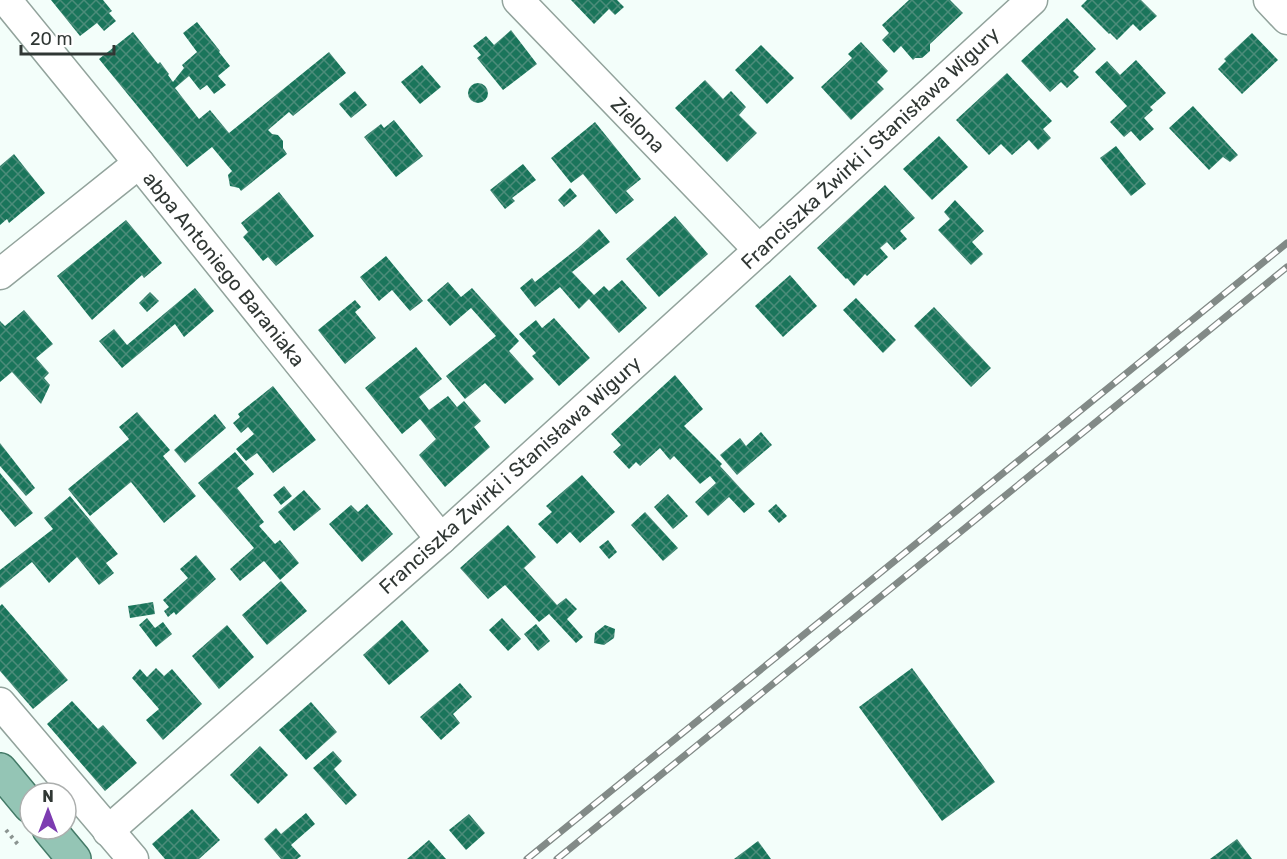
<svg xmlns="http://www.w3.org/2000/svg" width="1287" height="859" font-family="Rubik,sans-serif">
	<defs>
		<pattern id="building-cross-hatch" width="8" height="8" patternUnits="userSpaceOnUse" patternTransform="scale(1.5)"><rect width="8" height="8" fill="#1a755b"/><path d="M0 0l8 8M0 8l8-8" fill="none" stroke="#4c8c7a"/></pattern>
	</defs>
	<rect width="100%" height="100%" fill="#f3fefa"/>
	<g fill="url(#building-cross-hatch)">
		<path d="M51,0H103L112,11L109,13L116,21L104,31L97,23L80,36Z"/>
		<path d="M571,0H617L624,7L615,15L609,9L594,24Z"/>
		<path d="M909,0H950L963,13L930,44V51L922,58H915L913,60L901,46L894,53L882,40L889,33L882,25Z"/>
		<path d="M1087,0H1141L1157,16L1140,31L1133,24L1117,40L1110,33L1109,34L1081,6Z"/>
		<path d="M1067,18L1096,49L1073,71L1079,77L1067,88L1061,82L1050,92L1021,61Z"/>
		<path d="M197,22L220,51L219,52L230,66L218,76L226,85L214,94L207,85L200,90L189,76L175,88L199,119L210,110L229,133L329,52L346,73L293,116L289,112L268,130L272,134L278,135L283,141V148L287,154L241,191L239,188L230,186L228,175L232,171L212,147L187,167L99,59L133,32L158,64L160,62L169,74L168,75L173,82L184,68L182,65L197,52L183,33Z"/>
		<path d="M511,30L537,64L503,90L477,58L481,55L473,46L486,36L494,45Z"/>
		<path d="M1252,33L1278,60L1242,94L1218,69L1226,61L1224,59Z"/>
		<path d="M861,42L888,71L877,82L884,89L851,120L821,87L852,58L848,54Z"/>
		<path d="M761,45L794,78L767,104L735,70Z"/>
		<path d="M1136,60L1166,93L1150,107L1153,110L1144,118L1154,129L1140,141L1131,131L1124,137L1110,122L1127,106L1095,72L1107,61L1120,75Z"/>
		<path d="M422,65L441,87L420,104L401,82Z"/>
		<path d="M1007,73L1052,121L1043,129L1051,138L1038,150L1029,140L1012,155L1001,144L989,155L956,120Z"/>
		<path d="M705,80L723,99L731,91L746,107L739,115L757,133L727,162L675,108Z"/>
		<circle cx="478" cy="93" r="10"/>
		<path d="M355,91L367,105L351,118L339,104Z"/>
		<path d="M1193,106L1238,155L1230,162L1223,157L1209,170L1169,128Z"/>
		<path d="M394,120L423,156L396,177L364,137L381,124L384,128Z"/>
		<path d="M595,122L641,179L626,191L634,200L616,214L583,174L571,183L551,158Z"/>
		<path d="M939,136L968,167L932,200L903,169Z"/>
		<path d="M1116,146L1146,184L1131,196L1100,158Z"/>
		<path d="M14,154L45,193L9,223L7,219L0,225V166Z"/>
		<path d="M523,164L536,180L512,198L515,201L505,209L490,190Z"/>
		<path d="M885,185L915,218L900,231L907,239L894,250L887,242L880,248L888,257L867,276L865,274L854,286L847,278L846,279L817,248Z"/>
		<path d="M570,188L577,196L564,207L558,200Z"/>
		<path d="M279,192L314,236L276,266L268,257L263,261L243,237L248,232L241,223Z"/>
		<path d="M955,200L984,231L972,242L983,254L971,265L938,230L950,219L944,212Z"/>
		<path d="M675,216L708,254L659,297L626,259Z"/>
		<path d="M126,220L162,263L144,278L142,275L92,320L57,276Z"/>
		<path d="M599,229L610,242L572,272L594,295L604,286L609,291L622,280L647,308L619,333L589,299L579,309L560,287L535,307L520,288L532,278L535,282L578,248Z"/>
		<path d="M386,256L423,301L410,311L392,290L379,301L360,277Z"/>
		<path d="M790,275L817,306L783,337L755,306Z"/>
		<path d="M448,282L461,297L472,288L519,341L509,351L534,379L505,404L485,383L465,399L446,376L496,336L471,308L450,326L427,300Z"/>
		<path d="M195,288L214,311L184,337L175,324L122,368L99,341L114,329L127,345Z"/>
		<path d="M150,292L159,301L147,312L139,303Z"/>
		<path d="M856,298L896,340L883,353L843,310Z"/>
		<path d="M355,300L361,307L355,312L376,338L345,364L318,330Z"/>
		<path d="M934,307L991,368L971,387L914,326Z"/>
		<path d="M24,310L53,344L36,358L49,373L44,378L50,385L41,404L12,372L0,382V321L5,326Z"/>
		<path d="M554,318L590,358L559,386L532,356L536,353L519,334L536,320L542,328Z"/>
		<path d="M416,347L442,379L419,397L429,410L448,396L457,407L464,401L481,421L474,427L490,447L445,487L419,455L436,439L420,419L402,434L365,388Z"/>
		<path d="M675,375L703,409L684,426L722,464L720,466L755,504L744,513L729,497L708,516L695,502L716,483L710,476L700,484L674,456L670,460L660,448L640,466L636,462L629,469L613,452L621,445L611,434Z"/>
		<path d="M273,386L316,440L273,473L257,453L246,461L236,449L254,434L248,427L241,433L233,423L240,417L238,414Z"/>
		<path d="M137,412L170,450L163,456L196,496L164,523L131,482L90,516L68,489L129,439L119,427Z"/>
		<path d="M215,414L226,428L185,463L174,450Z"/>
		<path d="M761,432L772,445L737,475L720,455L740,438L746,446Z"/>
		<path d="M0,443L35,488L26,496L0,466Z"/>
		<path d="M235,452L254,474L237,488L264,522L259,526L275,544L280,540L299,563L280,580L264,561L240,581L230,569L254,548L198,483Z"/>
		<path d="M0,473L33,513L15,527L0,509Z"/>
		<path d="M582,475L615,512L580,543L570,532L557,544L538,524L552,512L546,506Z"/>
		<path d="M284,486L292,496L281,505L273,495Z"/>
		<path d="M304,490L321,509L294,531L278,512Z"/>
		<path d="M668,494L688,516L673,529L654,507Z"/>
		<path d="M70,496L118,554L106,563L114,573L99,585L77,557L49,583L32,562L0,588V570L53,529L44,518Z"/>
		<path d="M367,504L393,534L362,562L329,524L351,505L358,512Z"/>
		<path d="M776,504L787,516L779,523L768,511Z"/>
		<path d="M645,512L678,548L663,561L631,525Z"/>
		<path d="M508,525L536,557L524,568L557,605L566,598L577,609L567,619L583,637L576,643L549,614L539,622L505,585L488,599L460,568Z"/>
		<path d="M608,540L617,552L609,559L599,547Z"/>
		<path d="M196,555L216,579L176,615L174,612L168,617L164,611L169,607L163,600L188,578L180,569Z"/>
		<path d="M281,581L307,611L267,645L242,615Z"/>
		<path d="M153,602L155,614L130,618L128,606Z"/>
		<path d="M2,604L68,680L33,709L0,671V606Z"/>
		<path d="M147,618L155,628L163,622L172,634L156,647L139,625Z"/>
		<path d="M502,618L521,639L508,651L489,630Z"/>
		<path d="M402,620L429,651L389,685L363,655Z"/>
		<path d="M536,624L550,641L538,651L524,634Z"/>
		<path d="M227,625L254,657L219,689L192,656Z"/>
		<path d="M605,625L615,629L614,638L604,645L594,643L595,633Z"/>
		<path d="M156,668L164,676L172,669L202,704L163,740L146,720L159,709L132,678L140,669L147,677Z"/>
		<path d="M912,668L995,782L942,821L859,707Z"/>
		<path d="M460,683L472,697L453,714L460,723L441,740L420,717Z"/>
		<path d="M72,701L98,729L103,725L137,763L105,791L47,724Z"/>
		<path d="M311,702L337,732L306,760L279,730Z"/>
		<path d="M260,746L288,775L258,804L230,775Z"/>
		<path d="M333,751L342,761L334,769L357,795L346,805L313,768Z"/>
		<path d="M192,809L220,840L199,859H165L152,844Z"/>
		<path d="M306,813L315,824L291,845L301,856L297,859H281L264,839L276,828L281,834Z"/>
		<path d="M469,814L485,833L466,850L449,830Z"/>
		<path d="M1237,839L1252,859H1210Z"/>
		<path d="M429,840L446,859H407Z"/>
		<path d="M758,841L771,859H734Z"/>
	</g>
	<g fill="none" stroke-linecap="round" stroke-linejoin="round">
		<g stroke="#92a39c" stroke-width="33">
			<g id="minor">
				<path d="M6,0L139,163L441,539"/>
				<path d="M518,0L759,250"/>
				<path d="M1269,0L1287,19"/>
				<path d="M0,274L139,163"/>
				<path d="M0,703L133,859"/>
				<path d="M108,831L441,539L759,250L1032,0"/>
			</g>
		</g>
		<g stroke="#437a67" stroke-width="36">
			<g id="major">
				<path d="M0,770L30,806"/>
				<path d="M49,829L74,859"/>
			</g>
		</g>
		<path stroke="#8b9491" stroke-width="4" stroke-dasharray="3 4.5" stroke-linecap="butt" d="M6,830L20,847"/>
		<use href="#minor" stroke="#fff" stroke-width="30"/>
		<use href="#major" stroke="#94c5b5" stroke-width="33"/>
		<g stroke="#828a87" stroke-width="7">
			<g id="rail">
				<path d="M527,859L1287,243"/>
				<path d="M557,859L1287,267"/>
			</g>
		</g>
		<use href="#rail" stroke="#fff" stroke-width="4.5" stroke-dasharray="14" stroke-linecap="butt"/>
	</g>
	<g text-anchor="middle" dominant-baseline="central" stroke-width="6" stroke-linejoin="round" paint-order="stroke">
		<g font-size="20" fill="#303734" stroke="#fff">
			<text transform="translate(638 125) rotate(46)">Zielona</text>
			<text transform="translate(870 148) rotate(-43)">Franciszka Żwirki i Stanisława Wigury</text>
			<text transform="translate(224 269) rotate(51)">abpa Antoniego Baraniaka</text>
			<text transform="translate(510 475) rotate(-42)">Franciszka Żwirki i Stanisława Wigury</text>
		</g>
	</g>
	<g transform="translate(48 811)"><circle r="28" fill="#ffffff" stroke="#acafae" stroke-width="1.5"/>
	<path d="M0-4.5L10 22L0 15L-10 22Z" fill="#7d3cb1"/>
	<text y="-9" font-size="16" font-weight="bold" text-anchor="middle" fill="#303734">N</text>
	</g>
	<path d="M21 45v9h93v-9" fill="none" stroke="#303734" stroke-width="3"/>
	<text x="30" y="45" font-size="18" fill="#303734" stroke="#ffffff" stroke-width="4.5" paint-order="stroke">20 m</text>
</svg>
